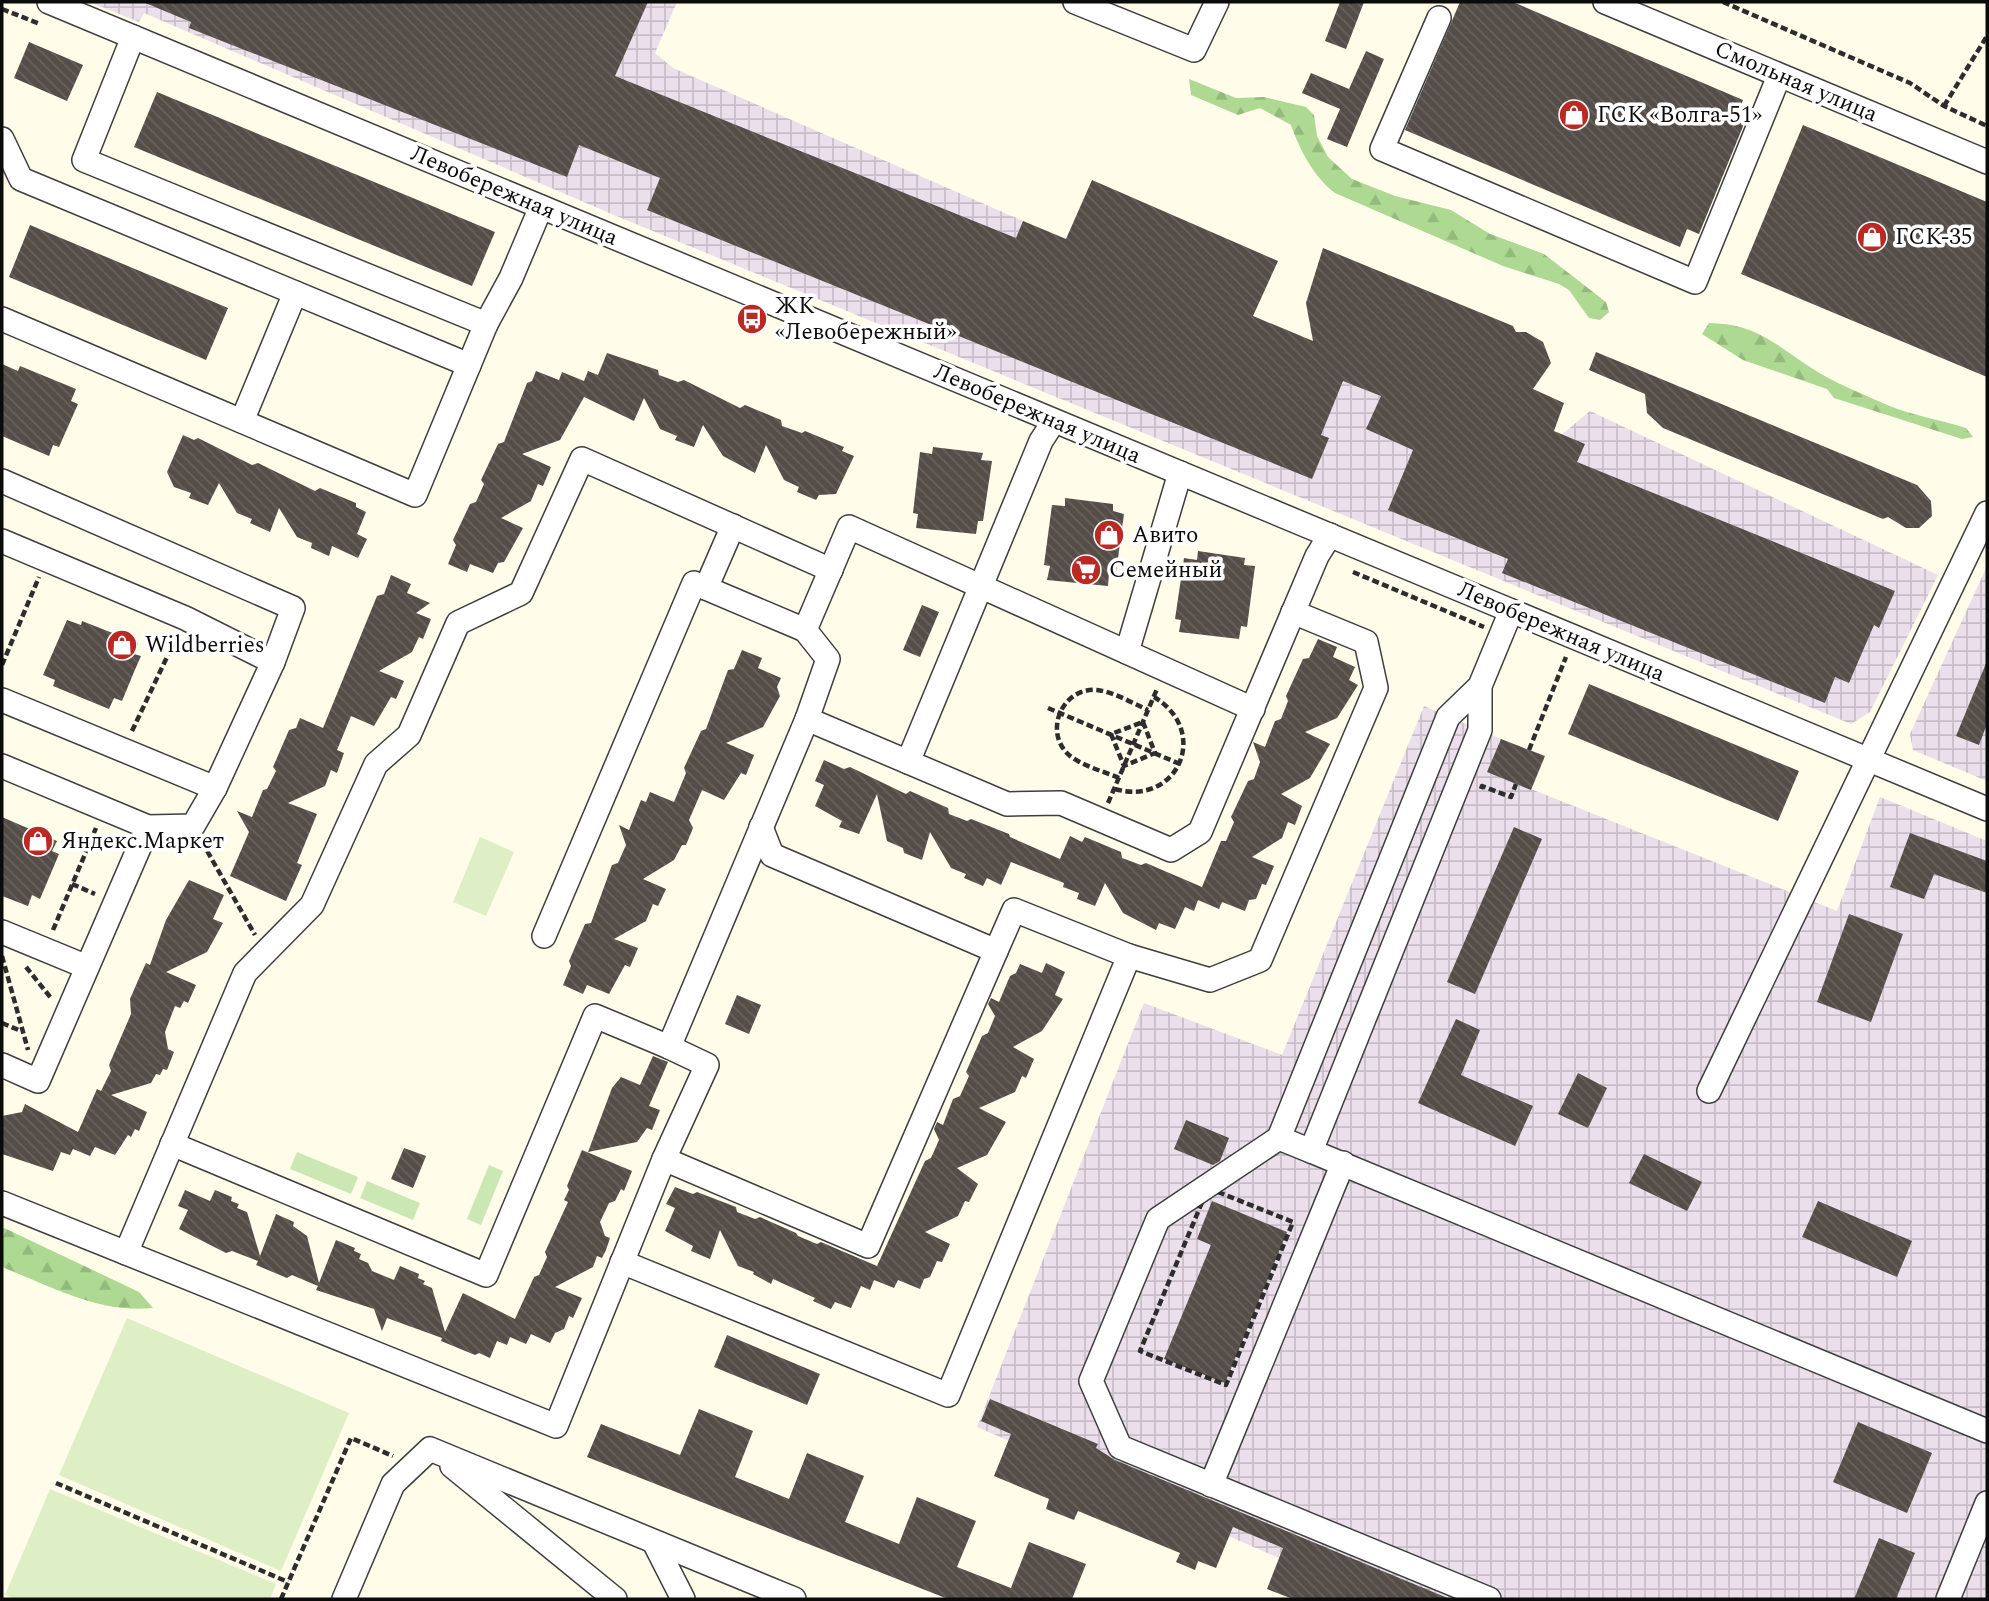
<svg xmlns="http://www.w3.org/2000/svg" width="1989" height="1601" font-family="Spectral,serif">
	<defs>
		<pattern id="industrial-grid" width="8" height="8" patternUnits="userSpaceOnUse" patternTransform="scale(1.75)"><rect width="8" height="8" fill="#eadfea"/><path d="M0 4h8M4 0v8" fill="none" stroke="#c7bec7"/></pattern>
		<pattern id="forest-firs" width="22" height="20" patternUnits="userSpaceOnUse" patternTransform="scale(1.75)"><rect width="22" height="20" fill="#add993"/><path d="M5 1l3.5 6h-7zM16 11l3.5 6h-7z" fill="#94b97d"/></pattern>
		<pattern id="building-back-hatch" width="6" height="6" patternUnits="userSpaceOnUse" patternTransform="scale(1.75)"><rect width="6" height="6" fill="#544d48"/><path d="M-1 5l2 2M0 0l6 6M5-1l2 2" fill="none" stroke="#68625e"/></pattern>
	</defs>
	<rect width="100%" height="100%" fill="#fffce9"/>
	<g fill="url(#industrial-grid)">
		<path d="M90,2H677L655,53L673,68L1023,221L1554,441L1590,411L1938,575L1870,712L1851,724L614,215L144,13L139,22Z"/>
		<path d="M1987,566V781L1913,750L1910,734Z"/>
		<path d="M1424,706L1501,739L1488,772L1837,911L1880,797L1987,841V1599H1385L1279,1558L977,1427L1144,1003L1282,1055Z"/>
	</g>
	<g fill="#cbe8b4">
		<path d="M297,1152L358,1177L351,1194L290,1169Z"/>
		<path d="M489,1165L503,1171L481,1225L467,1219Z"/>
		<path d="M367,1181L420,1203L413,1220L360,1198Z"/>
	</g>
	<g fill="url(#forest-firs)">
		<path d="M1189,79L1236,98L1264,97L1306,107L1314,115L1317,136L1328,157L1352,179L1395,196L1451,210L1490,234L1544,254L1606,302L1609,312L1600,320L1589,318L1569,290L1559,284L1503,266L1335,193C1314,177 1300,151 1291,125L1260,108L1238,115L1191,95Z"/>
		<path d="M1709,323C1756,324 1773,343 1810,367C1830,381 1856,391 1878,401C1905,414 1937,419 1966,428L1973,437L1962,439L1834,398L1827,389L1743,360L1702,334Z"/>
		<path d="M2,1227L139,1292L153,1308C100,1314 50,1286 2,1267Z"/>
	</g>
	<g fill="#deefc6">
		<path d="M480,837L514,852L486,916L453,902Z"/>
		<path d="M127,1318L349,1413L281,1571L59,1475Z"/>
		<path d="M50,1489L276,1584L270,1599H15L5,1595Z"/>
	</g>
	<g fill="url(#building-back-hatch)">
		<path d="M143,2H648L615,76L1016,238L1023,221L1066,239L1092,180L1278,261L1253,316L1313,341L1306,303L1323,248L1513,326L1516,332H1526L1543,342L1551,363L1533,389L1564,403L1554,431L1585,444L1577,462L1895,591L1879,628L1874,625L1849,683L1835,677L1825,703L1502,573L1508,559L1388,510L1413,450L1366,429L1381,396L1343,381L1321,435L1329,438L1312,479L647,210L660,178L579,145L567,177L189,28L191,22Z"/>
		<path d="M1340,2H1364L1346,49L1325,41Z"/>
		<path d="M1460,2H1513L1743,100L1734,120L1744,124L1699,234L1687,229L1680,247L1405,130Z"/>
		<path d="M29,42L83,65L67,101L14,78Z"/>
		<path d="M1366,51L1384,59L1347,147L1327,139L1340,109L1302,93L1311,73L1349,89Z"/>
		<path d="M157,92L495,232L472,286L134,147Z"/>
		<path d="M1803,125L1987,202V377L1741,274Z"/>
		<path d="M30,225L228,308L206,360L9,277Z"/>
		<path d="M1596,352L1917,485L1931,501L1932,516L1919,528H1906L1888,517L1883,519L1663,428L1647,413L1645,394L1589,370Z"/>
		<path d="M607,353L658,370L659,375L678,382L684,380L740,408L745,405L781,420L782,426L802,433L805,431L844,447L842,451L854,456L836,494L819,495L816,500L797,492L799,487L784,480L766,445L755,473L723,456L703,425L694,447L675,440L677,436L660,429L644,398L634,421L584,397L560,440L522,454L551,467L543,486L538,484L531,501L501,518L523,528L504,562L498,563L493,573L470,564L467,572L448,564L456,545L453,540L470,504L476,502L484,484L481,480L498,444L504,442L527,383L532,381L536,371L559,380L562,372L584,381L588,371L598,375Z"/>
		<path d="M2,364L18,371L20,366L76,389L71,401L78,404L59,447L53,445L49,456L2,436Z"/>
		<path d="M183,435L194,440L198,438L252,465L258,463L315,491L320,488L356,503V507L366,512L357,534L367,539L358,558L332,546L329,556L311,548L312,543L297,537L279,508L270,532L250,523L252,519L237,513L219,483L208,505L189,498L191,493L174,487L167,472Z"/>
		<path d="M933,447L983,453L981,460L992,461L983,521H978L976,534L916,528L918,514L913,513L920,452L932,454Z"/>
		<path d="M1065,498L1113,504V511L1124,514L1116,573H1109L1108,586L1047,580L1050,566L1044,565L1052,505L1065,506Z"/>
		<path d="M1198,551L1245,558L1244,565L1255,566L1247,627L1241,626L1239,639L1179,632L1181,620L1175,619L1184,558L1197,560Z"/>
		<path d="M391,575L411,584L407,593L430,603L416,613L431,619L423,639L419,637L412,652L379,671L404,681L396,699L391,697L374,726L351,716L337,750L344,753L337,773L331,770L325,786L288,803L317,814L297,863L302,865L286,901L230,876L249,832L237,811L252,817L263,790L267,789L276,771L273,767L289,730L296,728L300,718L323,728L377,596L384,594Z"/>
		<path d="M922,605L939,612L920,657L903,650Z"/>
		<path d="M67,620L81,625L82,621L138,643L134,654L141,656L134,672L122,701L114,698L109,709L53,686L55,680L43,675Z"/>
		<path d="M1318,639L1337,647L1333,657L1355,667L1349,680L1358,685L1337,718L1305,732L1330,744L1310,778L1281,794L1302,806L1295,825L1288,822L1282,838L1252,857L1274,866L1266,885L1262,884L1256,899L1249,900L1245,911L1222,902L1219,909L1198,900L1194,911L1185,907L1175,929L1159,923L1156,930L1123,913L1105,883L1095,906L1077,899L1079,893L1063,887L1064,883L1011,862L1001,885L987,878L983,886L964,878L966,874L951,868L930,832L922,860L904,853L903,848L887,841L877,794L859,834L839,827L842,821L815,806L824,785L815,781L824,760L844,769L850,767L906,794L910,791L948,808L949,814L967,821L971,819L1009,834L1010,837L1060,859L1070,836L1082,842L1085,837L1121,852L1122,858L1141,865L1146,863L1202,887L1221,841H1226L1234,822L1231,817L1248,781L1254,779L1260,762L1253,742L1265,747L1275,721L1281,719L1288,701L1286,696L1303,659L1309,658Z"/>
		<path d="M742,650L762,658L758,668L781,678L777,687L780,696L763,727L726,743L754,755L746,775L741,773L724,800L702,790L689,820L693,828L686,845H682L674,860L643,879L666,889L658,906L653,904L646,921L614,939L638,948L630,967L625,965L609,994L587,985L583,994L563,985L571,966L569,961L585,924L591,923L612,865L618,863L626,845L619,825L629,830L641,800L646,802L650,792L674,802L686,773L684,768L701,731L706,729L728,670L734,669Z"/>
		<path d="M1987,661V724L1979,745L1956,736Z"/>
		<path d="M1589,684L1799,771L1778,821L1568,734Z"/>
		<path d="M1501,739L1545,756L1531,790L1487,772Z"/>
		<path d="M2,817L57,841L52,851L59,854L40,899L32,895L28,906L2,896Z"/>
		<path d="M1514,827L1542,839L1475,994L1447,982Z"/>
		<path d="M1910,833L1987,861V893L1934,874L1924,899L1890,887Z"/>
		<path d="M189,880L224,895L213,919L223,923L207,952L166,972L196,985L188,1003L184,1001L180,1008L175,1006L165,1032L168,1049L174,1052L167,1070L163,1069L160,1075L156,1074L151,1083L111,1095L147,1112L139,1131L135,1129L131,1137L128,1135L115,1155L95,1147L90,1156L73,1149L70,1155L61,1152L53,1171L2,1154V1116L22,1112L25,1104L78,1132L97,1089L101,1091L111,1071L109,1065L131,1014L130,999L140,976L146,963L150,965L166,920Z"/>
		<path d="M1849,914L1903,934L1871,1022L1817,1002Z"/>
		<path d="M1046,963L1065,972L1055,995L1063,999L1042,1031L1013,1047L1034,1059L1026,1078L1022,1076L1015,1092L979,1108L1006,1122L987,1155L957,1168L978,1184L969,1202L965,1201L958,1216L925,1232L950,1244L942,1262L937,1261L930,1277L924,1279L920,1289L898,1280L894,1288L874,1280L870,1290L861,1286L851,1308L835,1302L831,1309L813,1301L815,1298L773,1279L771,1284L753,1274L754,1272L738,1266L720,1230L710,1259L691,1251L693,1246L665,1231L675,1208L666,1204L675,1187L693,1194L697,1192L736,1207L737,1212L755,1219L760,1217L796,1233L798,1236L817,1244L821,1242L877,1266L925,1161L931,1158L939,1140L934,1129L937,1122L943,1125L953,1099L960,1096L969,1076L966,1072L982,1036L988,1033L995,1016L988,1004L991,998L999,1002L1010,976L1016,973L1020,964L1042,973Z"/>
		<path d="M737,995L761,1005L749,1034L725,1024Z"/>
		<path d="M1456,1019L1480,1030L1461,1075L1533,1106L1515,1146L1418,1103Z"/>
		<path d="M653,1056L668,1062L649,1106L660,1110L652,1130L647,1128L637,1142L588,1152L612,1088L621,1077L640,1085Z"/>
		<path d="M1578,1073L1607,1088L1588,1128L1558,1114Z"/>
		<path d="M1186,1120L1229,1138L1220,1161L1213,1165L1174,1149Z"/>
		<path d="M404,1148L426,1156L413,1188L391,1179Z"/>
		<path d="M582,1150L632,1171L624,1191L621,1189L615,1201L609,1203L600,1222L605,1236L610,1238L606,1250L602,1258L597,1256L593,1267L555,1287L582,1298L573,1318L569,1316L564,1329L555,1333L550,1343L531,1334L526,1344L510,1337L507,1345L497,1341L490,1358L479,1353L475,1355L441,1341L442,1338L387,1318L382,1331L374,1309L316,1290L318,1286L292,1275L287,1278L256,1265L258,1261L232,1251L226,1253L179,1229L188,1210L178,1206L185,1190L210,1201L215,1190L232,1197L231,1201L239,1204L237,1208L247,1212L260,1256L276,1214L294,1222L293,1226L307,1236L319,1283L336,1240L355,1248L354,1251L361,1254L359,1259L368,1263L372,1271L394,1280L400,1266L419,1274L418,1278L425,1281L423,1284L432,1288L445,1332L463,1293L515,1319L534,1277L539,1275L547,1257L545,1252L568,1202L564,1200L569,1190L567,1186Z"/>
		<path d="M1644,1154L1702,1182L1687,1211L1629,1183Z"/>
		<path d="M1212,1201L1287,1232L1225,1383L1164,1359L1211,1245L1197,1239Z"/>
		<path d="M1818,1201L1912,1241L1897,1277L1802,1237Z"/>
		<path d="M727,1335L820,1374L807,1405L714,1367Z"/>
		<path d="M990,1399L1098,1444L1096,1448L1115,1460L1450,1599H1293L1267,1589L1283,1548L1233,1527L1216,1568L1198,1561L1195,1570L1176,1562L1180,1553L1078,1511L1074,1520L1046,1509L1049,1499L994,1476L1011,1434L981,1421Z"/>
		<path d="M699,1409L753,1431L735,1477L789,1499L807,1453L864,1476L845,1522L899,1544L917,1497L976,1521L957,1567L1011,1588L1029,1542L1086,1564L1072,1599H948L587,1457L601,1424L680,1455Z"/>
		<path d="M1858,1422L1932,1453L1907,1513L1833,1482Z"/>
		<path d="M1879,1538L1915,1553L1896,1599H1854Z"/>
	</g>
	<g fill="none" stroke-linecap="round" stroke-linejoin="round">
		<g stroke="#3e3e3e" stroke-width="26">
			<g id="minor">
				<path d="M49,2L1987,809"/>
				<path d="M1075,2L1194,50L1217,2"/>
				<path d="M1605,2L1987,162"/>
				<path d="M1439,18L1382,149L1695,282L1779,76"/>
				<path d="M133,37L84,160L486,324L511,278L541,207"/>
				<path d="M2,139L21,179L469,365"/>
				<path d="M2,319L415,495L486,324"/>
				<path d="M242,421L295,293"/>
				<path d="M2,481L293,608L273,662"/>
				<path d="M2,541L185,618L273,662L215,788L193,826L148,827L2,766"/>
				<path d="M706,588L733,526"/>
				<path d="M1127,652L1180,473"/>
				<path d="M1480,686L1448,717L1279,1138L1311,1151L1480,730V686L1511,611"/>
				<path d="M2,700L215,788"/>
				<path d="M807,719L1007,804L1061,803L1171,850L1200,832L1317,556L1330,535"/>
				<path d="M908,762L1041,441L1054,421"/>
				<path d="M761,827L772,855L996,951L1014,910L1129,956L1210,980L1260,960L1376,688L1366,642L1293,612"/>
				<path d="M2,932L87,967"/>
				<path d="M544,936L694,583L805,630"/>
				<path d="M2,1065L38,1081L148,827"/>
				<path d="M1709,1091L1987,513"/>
				<path d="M1279,1138L1158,1219L1091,1381L1120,1447L1489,1599"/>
				<path d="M172,1144L486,1275L595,1016L669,1047L807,719L828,659L805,630L849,527L1253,709"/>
				<path d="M1311,1151L1987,1431"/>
				<path d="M664,1159L868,1246L996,951"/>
				<path d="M2,1203L556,1426L664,1159L707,1065L669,1047"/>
				<path d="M126,1253L245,973L312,905L376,764L409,735L458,623L521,593L582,459L831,570"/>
				<path d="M622,1262L948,1395L1129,956"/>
				<path d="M452,1466L615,1599"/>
				<path d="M1211,1485L1343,1163"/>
				<path d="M655,1544L683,1599"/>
				<path d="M344,1599L393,1484L430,1449L794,1599"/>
				<path d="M1948,1599L1987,1503"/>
			</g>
		</g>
		<g stroke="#2d2d2d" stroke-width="4.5" stroke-dasharray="7 3.5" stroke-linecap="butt">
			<path d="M1723,2L1910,83L1944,106L1987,126"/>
			<path d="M2,9L40,24"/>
			<path d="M1944,106L1987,36"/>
			<path d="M1353,572L1484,627"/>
			<path d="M2,665L39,577"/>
			<path d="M1048,708L1180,764"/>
			<path d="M1143,722L1155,753L1124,766L1111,734Z"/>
			<path d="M132,731L176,638"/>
			<path d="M1529,750L1566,657"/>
			<path d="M1119,778C1103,771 1082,766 1069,755C1043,732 1062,687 1097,690C1114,692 1132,703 1148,710"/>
			<path d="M1115,789C1178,807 1211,731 1154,697"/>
			<path d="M1481,789L1482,786L1511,797L1516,784"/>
			<path d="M1108,803L1157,689"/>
			<path d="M202,842L255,935"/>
			<path d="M72,884L95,894"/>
			<path d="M53,930L96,828"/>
			<path d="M2,956L28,1050"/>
			<path d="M26,967L51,998"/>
			<path d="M2,1023L21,1031"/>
			<path d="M1208,1188L1293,1222L1226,1385L1140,1351Z"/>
			<path d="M56,1483L288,1582"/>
			<path d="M281,1599L351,1438L393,1456"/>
		</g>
		<use href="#minor" stroke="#fff" stroke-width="23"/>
	</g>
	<defs>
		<g id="shop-disc" transform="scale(1.575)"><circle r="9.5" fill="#ba2924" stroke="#fff"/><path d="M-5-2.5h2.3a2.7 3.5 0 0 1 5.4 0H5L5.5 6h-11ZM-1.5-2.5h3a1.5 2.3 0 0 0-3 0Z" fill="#fff"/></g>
		<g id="bus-disc" transform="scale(1.575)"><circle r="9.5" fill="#ba2924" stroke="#fff"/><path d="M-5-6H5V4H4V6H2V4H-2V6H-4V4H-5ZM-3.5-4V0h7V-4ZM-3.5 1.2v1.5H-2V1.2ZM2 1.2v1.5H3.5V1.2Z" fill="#fff"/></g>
		<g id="supermarket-disc" transform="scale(1.575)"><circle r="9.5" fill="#ba2924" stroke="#fff"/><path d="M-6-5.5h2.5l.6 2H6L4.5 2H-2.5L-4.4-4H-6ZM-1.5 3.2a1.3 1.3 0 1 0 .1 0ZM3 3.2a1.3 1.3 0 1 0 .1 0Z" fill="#fff"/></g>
	</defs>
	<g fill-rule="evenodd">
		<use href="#shop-disc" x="1574" y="115"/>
		<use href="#shop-disc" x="1872" y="237"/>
		<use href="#bus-disc" x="752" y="319"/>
		<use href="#shop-disc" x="1109" y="535"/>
		<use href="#supermarket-disc" x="1086" y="570"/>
		<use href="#shop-disc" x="122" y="645"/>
		<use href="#shop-disc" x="38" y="841"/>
	</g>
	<g text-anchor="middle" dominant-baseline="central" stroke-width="7" stroke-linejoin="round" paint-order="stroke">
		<g font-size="23" fill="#0b0b0b" stroke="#fff">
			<text transform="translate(1796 82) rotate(23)">Смольная улица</text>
			<text transform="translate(514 196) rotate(23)">Левобережная улица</text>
			<text transform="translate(1037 414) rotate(23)">Левобережная улица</text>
			<text transform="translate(1561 632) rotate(23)">Левобережная улица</text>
		</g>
		<g font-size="23" fill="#0b0b0b" stroke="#fff" text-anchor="start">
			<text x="1597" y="115">ГСК «Волга-51»</text>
			<text x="1895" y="237">ГСК-35</text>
			<text x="775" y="306">ЖК<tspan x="775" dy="26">«Левобережный»</tspan></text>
			<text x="1132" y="535">Авито</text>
			<text x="1109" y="570">Семейный</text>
			<text x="145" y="645">Wildberries</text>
			<text x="61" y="841">Яндекс.Маркет</text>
		</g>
	</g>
	<rect width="1989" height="1601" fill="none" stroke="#0b0b0b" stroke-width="7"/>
</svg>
